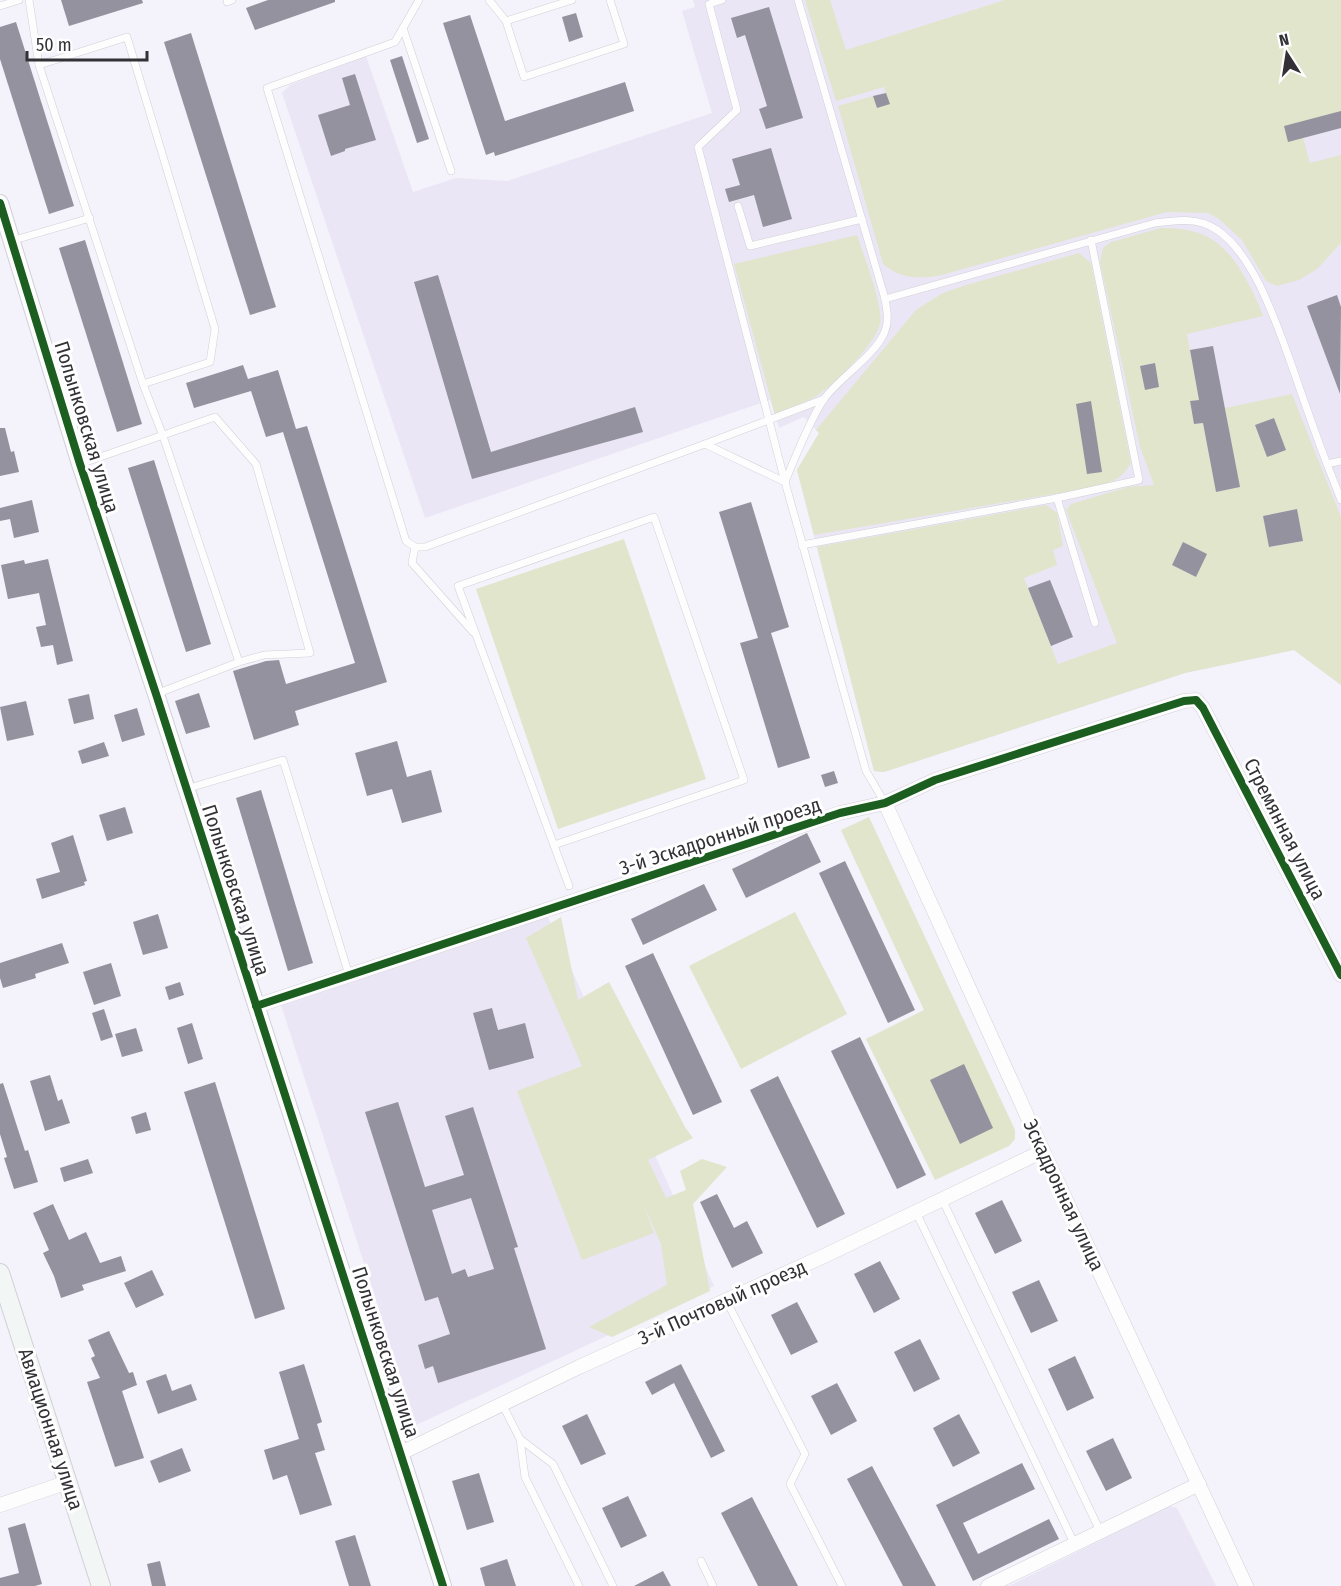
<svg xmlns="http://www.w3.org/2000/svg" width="1341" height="1586" font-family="'Fira Sans Condensed',sans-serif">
	<rect width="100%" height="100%" fill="#f4f2fa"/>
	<g fill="#ebe6f5">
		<path d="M693,0H1341V685L1294,650L1185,673L884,772L874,771L797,470L819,433L804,417L779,428L770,400L425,518L282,93L290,85L366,56L413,192L456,178L507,181L712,113L682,11L695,7Z"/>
		<path d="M547,915L714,1286L416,1425L281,1005Z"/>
		<path d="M1169,1506L1177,1508L1216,1586H1009Z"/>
	</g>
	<g fill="#e1e5cc" fill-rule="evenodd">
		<path d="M805,0H830L846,50L1005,0H1341V111L1303,138L1310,163L1341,155V243L1317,269L1299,280L1277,286L1266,281L1242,240L1219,219L1208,213L1167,212L938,276C917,279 899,278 883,264L838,106L873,96L877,108L889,104L884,87L836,101Z"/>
		<path d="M1161,228C1199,228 1219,237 1240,269C1249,284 1257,299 1263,316L1187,334L1199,400L1190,402L1194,424L1203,423L1216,492L1239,487L1225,408L1292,394L1341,517V685L1294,650L1185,673L884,772L874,771L817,547L1046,505L1057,513L1063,546L1053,550L1057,565L1024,578L1058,664L1117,643L1066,510L1071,504L1128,487L1154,485L1140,447L1100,262L1103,248L1111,242ZM1154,363L1159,386L1145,389L1140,366ZM1274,418L1286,450L1267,457L1255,426ZM1297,509L1303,541L1269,547L1263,516ZM1183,543L1206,554L1196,577L1172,565Z"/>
		<path d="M857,235C863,253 884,307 880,324C876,344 831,388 813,398C801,404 787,409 775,415L734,264Z"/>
		<path d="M1079,253L1091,263L1131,463C1123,477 1115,481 1100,486L814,535L797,470L819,433L816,430L916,310L927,303L943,293L963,286Z"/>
		<path d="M624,539L706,779L558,829L476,589Z"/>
		<path d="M869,817L1015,1130V1139L1009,1146L935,1180L866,1039L924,1010L841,830Z"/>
		<path d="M795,912L847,1014L741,1069L689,966Z"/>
		<path d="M561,917L578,1000L609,982L685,1127L693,1138L648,1160L666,1198L686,1190L680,1171L702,1159L727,1167L693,1204L710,1291L612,1337L589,1327L667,1285L661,1244L644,1206L654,1233L582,1260L517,1091L582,1066L526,938Z"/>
	</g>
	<g fill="#94929e" fill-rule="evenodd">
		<path d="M61,0H142L143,3L69,26Z"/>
		<path d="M268,0H335V2L255,30L246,8Z"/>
		<path d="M769,7L803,118L766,129L759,109L767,106L745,35L737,38L731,18Z"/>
		<path d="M576,13L583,37L569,42L562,17Z"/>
		<path d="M470,15L505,121L625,82L634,111L495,156L494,152L486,155L443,23Z"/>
		<path d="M16,22L74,206L49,214L0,59V27Z"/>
		<path d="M191,33L276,307L250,315L164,42Z"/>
		<path d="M402,56L429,139L417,143L390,60Z"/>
		<path d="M355,74L376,140L345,149V151L331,156L318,115L350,105L342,78Z"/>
		<path d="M886,93L890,104L877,108L873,96Z"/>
		<path d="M1341,111V128L1288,142L1284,126Z"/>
		<path d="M771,148L792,219L763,227L754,195L729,202L725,189L740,185L732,159Z"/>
		<path d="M85,240L142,424L117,432L59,248Z"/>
		<path d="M438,275L491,452L635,407L643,432L472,479L414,282Z"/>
		<path d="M1337,295L1341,307L1340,394L1307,306Z"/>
		<path d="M1213,346L1240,487L1216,492L1203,423L1194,424L1190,401L1199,400L1190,350Z"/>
		<path d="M1155,363L1159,387L1145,390L1140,366Z"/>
		<path d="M243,365L248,379L278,370L296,429L307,426L387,682L295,711L299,725L254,740L233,671L266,661L279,660L286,684L355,663L283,432L266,437L251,391L194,408L186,383Z"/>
		<path d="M1091,401L1102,472L1087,474L1076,404Z"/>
		<path d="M1274,418L1286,450L1267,457L1255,425Z"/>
		<path d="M0,428H5L11,452L14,451L19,472L0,476Z"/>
		<path d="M154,460L211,644L186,652L128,468Z"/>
		<path d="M32,500L39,532L14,538L10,519L0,521V508Z"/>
		<path d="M751,502L789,627L771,633L810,758L778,768L740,643L758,638L719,512Z"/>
		<path d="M1297,509L1303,541L1269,547L1263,516Z"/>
		<path d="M1183,542L1207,554L1196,577L1172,565Z"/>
		<path d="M48,559L73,661L57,665L53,645L41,647L36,627L46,625L39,593L8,599L1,565L24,560L25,564Z"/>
		<path d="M1050,580L1073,637L1051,646L1028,588Z"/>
		<path d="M199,693L210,727L186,734L175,701Z"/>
		<path d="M89,694L94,719L74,724L68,699Z"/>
		<path d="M26,701L34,735L7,741L0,707Z"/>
		<path d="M137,708L145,735L122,742L114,715Z"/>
		<path d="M397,741L407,777L431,770L442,812L402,823L392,789L367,796L355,753Z"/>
		<path d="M104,742L109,756L82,764L78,751Z"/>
		<path d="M834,771L838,783L825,787L821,775Z"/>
		<path d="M261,790L313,963L288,971L236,798Z"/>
		<path d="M125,807L133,833L107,841L99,815Z"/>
		<path d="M807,833L821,862L746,898L732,869Z"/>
		<path d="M73,835L87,881L84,882L85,885L42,899L36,879L60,872L51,843Z"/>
		<path d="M845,861L915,1010L888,1023L819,873Z"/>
		<path d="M704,884L717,910L643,945L631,919Z"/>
		<path d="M158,914L168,948L143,955L133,922Z"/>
		<path d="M62,943L69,963L35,974L36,978L3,988L0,978V963Z"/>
		<path d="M653,953L722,1102L693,1115L625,966Z"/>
		<path d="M111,963L121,996L94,1005L83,972Z"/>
		<path d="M180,982L184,995L169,1000L165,987Z"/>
		<path d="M492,1008L498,1030L525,1023L534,1058L489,1070L473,1013Z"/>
		<path d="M104,1009L113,1037L101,1041L92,1013Z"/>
		<path d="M192,1023L203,1059L188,1064L177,1028Z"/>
		<path d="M136,1028L143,1051L122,1057L115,1034Z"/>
		<path d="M860,1037L926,1175L897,1189L831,1051Z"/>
		<path d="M964,1064L993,1128L960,1144L930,1080Z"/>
		<path d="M50,1075L58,1101L62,1099L70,1123L45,1131L30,1081Z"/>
		<path d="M778,1076L845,1214L817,1228L750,1090Z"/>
		<path d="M215,1082L285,1309L255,1319L184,1092Z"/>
		<path d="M3,1083L25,1151L28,1150L38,1182L14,1189L4,1158L7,1157L0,1134V1084Z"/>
		<path d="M398,1102L425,1187L464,1175L445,1116L473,1107L518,1247L514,1248L546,1349L438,1383L433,1366L425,1369L418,1345L450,1334L438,1297L425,1301L365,1112ZM471,1198L494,1269L468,1277L465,1269L452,1274L432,1210Z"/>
		<path d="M146,1112L151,1130L136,1134L131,1117Z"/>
		<path d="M88,1159L93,1173L64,1182L60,1168Z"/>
		<path d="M717,1194L734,1228L747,1221L763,1253L732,1268L700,1202Z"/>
		<path d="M1002,1200L1022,1241L995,1254L975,1213Z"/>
		<path d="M53,1204L69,1240L86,1232L100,1263L121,1256L126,1271L82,1285L84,1290L61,1298L54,1276L43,1253L49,1250L33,1213Z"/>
		<path d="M880,1261L900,1299L874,1313L854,1274Z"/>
		<path d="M152,1270L164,1295L136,1308L124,1283Z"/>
		<path d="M1039,1280L1058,1321L1031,1333L1012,1292Z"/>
		<path d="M797,1302L818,1342L791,1355L771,1315Z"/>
		<path d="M109,1331L129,1373L133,1372L137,1385L122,1391L144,1458L115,1467L87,1382L100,1378L91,1358L95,1356L88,1340Z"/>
		<path d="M920,1339L940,1379L914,1392L894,1352Z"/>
		<path d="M1075,1356L1094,1398L1067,1411L1048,1369Z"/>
		<path d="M304,1364L322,1422L317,1424L325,1450L315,1453L332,1505L300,1515L287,1475L273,1480L264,1450L299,1439L279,1372Z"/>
		<path d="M681,1364L725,1451L711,1458L674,1383L652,1395L645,1382Z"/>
		<path d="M166,1374L172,1391L191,1384L197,1400L158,1414L146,1381Z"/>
		<path d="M837,1383L857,1421L831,1435L811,1396Z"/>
		<path d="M587,1414L606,1454L581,1465L562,1426Z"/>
		<path d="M959,1414L980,1453L953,1467L933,1428Z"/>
		<path d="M1113,1438L1132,1478L1106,1491L1086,1451Z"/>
		<path d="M182,1448L191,1471L159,1483L150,1461Z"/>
		<path d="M1022,1463L1035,1489L963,1523L978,1554L1049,1519L1059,1539L973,1581L936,1505Z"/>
		<path d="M872,1466L936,1586H903L847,1479Z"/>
		<path d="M479,1473L494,1522L467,1530L452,1481Z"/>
		<path d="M628,1496L647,1536L621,1548L602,1508Z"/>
		<path d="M752,1497L798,1586H758L721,1513Z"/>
		<path d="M25,1523L42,1584L35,1586H0V1578L19,1573L8,1528Z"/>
		<path d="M355,1535L371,1586H349L335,1541Z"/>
		<path d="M507,1559L516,1586H485L480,1568Z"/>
		<path d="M160,1561L166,1586H152L147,1564Z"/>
		<path d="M663,1571L671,1586H634Z"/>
	</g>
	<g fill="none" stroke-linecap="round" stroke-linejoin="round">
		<g stroke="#d1d0d6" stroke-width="8">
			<g id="service">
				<path d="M29,0L39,65L143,384L163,436L239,662L156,694"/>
				<path d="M419,0L395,42L267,88L406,541L415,547H425L705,444L785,482"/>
				<path d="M489,0L506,21L524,77L624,44L610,0"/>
				<path d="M722,0L709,4L737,110L698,147L785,482"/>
				<path d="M798,0L885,299"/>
				<path d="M227,2L232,0"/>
				<path d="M0,6L19,0"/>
				<path d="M506,21L572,0"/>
				<path d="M403,28L451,171"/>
				<path d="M39,65L127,37L215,329L210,362L143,384"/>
				<path d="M738,206L750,246L862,219"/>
				<path d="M11,241L90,218"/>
				<path d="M705,444L824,399"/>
				<path d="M80,464L215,417L256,464L310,653L264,655L239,662"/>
				<path d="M1327,464L1341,500"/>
				<path d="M1057,498L1139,480L1091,240"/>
				<path d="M802,545L1057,498L1095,623"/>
				<path d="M415,547L412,563L473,632"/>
				<path d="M186,789L283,760L349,975"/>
				<path d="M885,803L866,771L785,482C795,458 809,421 824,399C838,379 877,354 885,331C889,321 887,310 885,299L1155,223C1176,220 1198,217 1217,230C1255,255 1278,328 1293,369C1304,401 1315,433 1327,464L1341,461"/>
				<path d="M554,845L744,780L654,517L458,586C495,686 532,786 569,886"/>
				<path d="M942,1199L1100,1531"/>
				<path d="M916,1212L1074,1543"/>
				<path d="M726,1300L805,1454L790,1484L842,1586"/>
				<path d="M502,1404L520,1439L525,1477L579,1586"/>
				<path d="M520,1439L553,1464L613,1586"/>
				<path d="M701,1561L713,1586"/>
			</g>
		</g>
		<g stroke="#d1d0d6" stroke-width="15">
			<g id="minor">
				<path d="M885,803L1043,1151L1246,1586"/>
				<path d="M256,1006L840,813L885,803L935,780L1184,701L1196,700L1203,708L1341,975"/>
				<path d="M401,1453L579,1367L824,1256L1043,1151"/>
				<path d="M0,1505L68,1482"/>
				<path d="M988,1586L1199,1484"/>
			</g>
		</g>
		<g stroke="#d1d0d6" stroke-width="18">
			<path id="tertiary" d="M0,203L80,464L156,694L443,1586"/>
		</g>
		<g stroke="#d1d0d6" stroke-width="20">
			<path id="secondary" d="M0,1273L101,1586"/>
		</g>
		<use href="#service" stroke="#fdfdfe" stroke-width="7"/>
		<use href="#minor" stroke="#fdfdfe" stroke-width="14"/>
		<use href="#tertiary" stroke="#fdfdfe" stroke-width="16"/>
		<use href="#secondary" stroke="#f2f6f5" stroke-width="18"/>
		<g stroke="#fefefe" stroke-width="11">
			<g id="cycleway">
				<path d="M0,203L80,464L156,694L443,1586"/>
				<path d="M256,1006L840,813L885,803L935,780L1184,701L1196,700L1203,708L1341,975"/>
			</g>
		</g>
		<use href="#cycleway" stroke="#1b5e20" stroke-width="8"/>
	</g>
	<g text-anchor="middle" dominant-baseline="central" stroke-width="6" stroke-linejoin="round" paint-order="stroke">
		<g font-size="20" fill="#333136" stroke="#fefefe">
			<text transform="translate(87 427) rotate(73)">Полынковская улица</text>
			<text transform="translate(1285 829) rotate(63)">Стремянная улица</text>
			<text transform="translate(720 836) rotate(-18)">3-й Эскадронный проезд</text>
			<text transform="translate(236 890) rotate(72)">Полынковская улица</text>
			<text transform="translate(1064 1195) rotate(65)">Эскадронная улица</text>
			<text transform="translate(722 1302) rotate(-24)">3-й Почтовый проезд</text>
			<text transform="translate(386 1352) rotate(72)">Полынковская улица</text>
			<text transform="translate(51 1429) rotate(72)">Авиационная улица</text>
		</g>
	</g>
	<g transform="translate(1287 54) rotate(348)" stroke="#fefefe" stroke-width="4.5" paint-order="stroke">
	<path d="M0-4.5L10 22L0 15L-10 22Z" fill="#333136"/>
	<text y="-9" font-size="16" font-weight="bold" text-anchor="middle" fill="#333136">N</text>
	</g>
	<path d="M27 51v9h120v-9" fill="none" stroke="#333136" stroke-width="3"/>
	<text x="36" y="51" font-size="18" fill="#333136" stroke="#fefefe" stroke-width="4.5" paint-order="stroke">50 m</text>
</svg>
